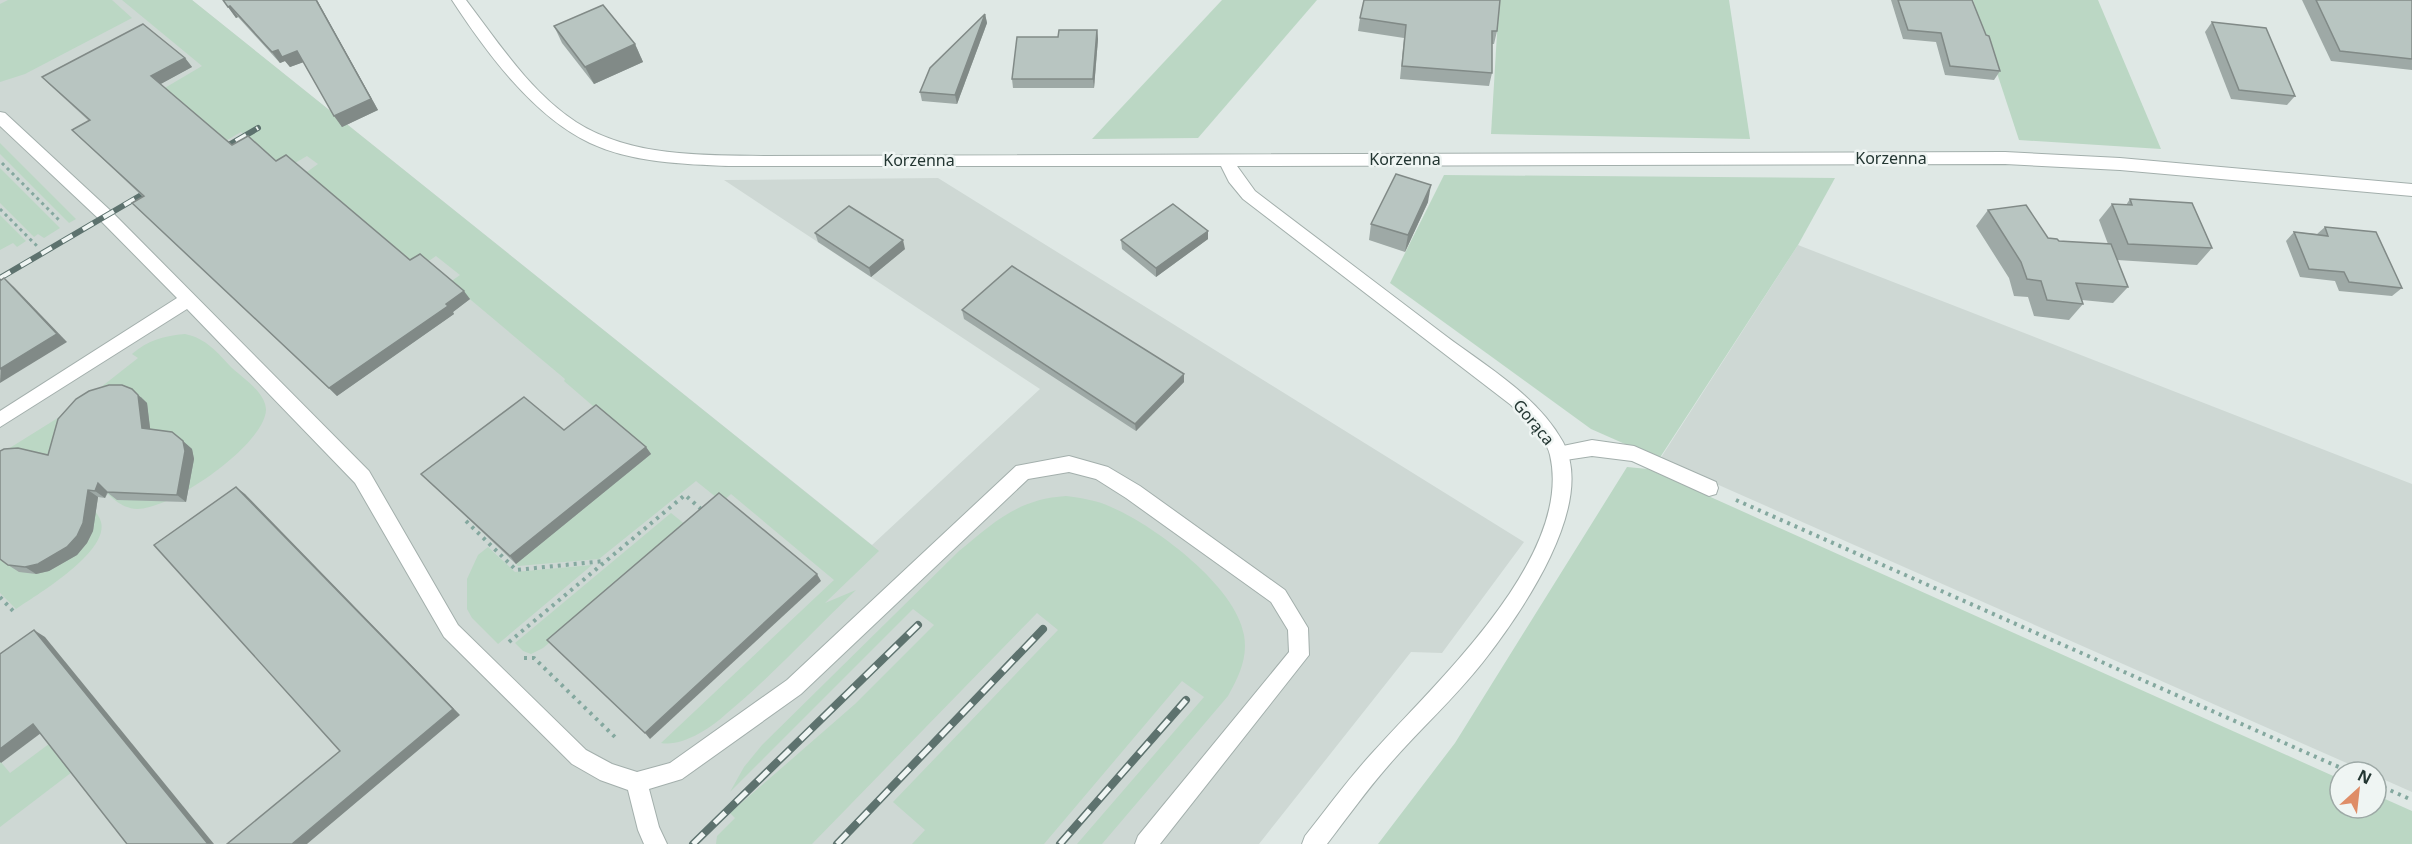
<svg xmlns="http://www.w3.org/2000/svg" width="2412" height="844" font-family="'Noto Sans',sans-serif">
	<rect width="100%" height="100%" fill="#dfe8e5"/>
	<g fill="#ced8d4">
		<path d="M0,0H192L872,545L1040,389L724,180L938,178L1524,542L1442,653L1411,652L1259,844H0Z"/>
		<path d="M1798,245L2412,484V792L2376,776V772H2367L1660,459Z"/>
	</g>
	<g fill="#bbd7c4">
		<path d="M8,0H112L132,18L25,74L0,82V4Z"/>
		<path d="M122,0H192L879,551L825,603L856,590C813,631 772,676 726,714C711,728 682,747 661,743L834,580L731,494L722,502L696,481L599,559L518,566L516,564L601,413L564,381L565,379L459,290L432,295L460,275L436,256L417,269L304,174L318,164L307,156L283,170L241,132L224,142L163,89L202,66Z"/>
		<path d="M1222,0H1317L1198,138L1092,139Z"/>
		<path d="M1499,0H1729L1750,139L1491,134Z"/>
		<path d="M1973,0H2098L2161,149L2019,140Z"/>
		<path d="M0,143L76,219L69,223L0,154Z"/>
		<path d="M0,168L60,228L44,238L38,234L34,237L0,203Z"/>
		<path d="M1444,175L1835,178L1798,245L1659,459L1591,429L1390,283Z"/>
		<path d="M0,215L26,241L17,247L13,243L0,250Z"/>
		<path d="M185,334C206,338 218,353 232,368C243,378 266,393 266,410C264,446 170,510 137,509C120,508 110,496 99,485L81,496C88,504 99,513 101,522C109,552 37,595 16,609L0,593V454L77,406L138,358L132,354C148,340 164,336 185,334Z"/>
		<path d="M1627,467L1648,469L2340,779V808H2376V795L2412,811V844H1378L1455,743Z"/>
		<path d="M1066,496C1081,498 1096,500 1111,507C1154,525 1236,586 1244,635C1248,658 1239,676 1228,696L1102,844H1077L1204,697L1182,681L1044,844H912L925,830L893,802L1058,630L1037,613L812,844H716L717,836L735,818L730,813L855,704L934,625L913,609L730,792L744,767L762,745L959,551C994,522 1018,499 1066,496Z"/>
		<path d="M671,513L687,526L543,648L531,654L523,651L515,643Z"/>
		<path d="M488,547L515,572L592,565L498,644L472,618L467,609V579L478,555Z"/>
		<path d="M53,741L76,769L0,827V761L10,773Z"/>
	</g>
	<g fill="none" stroke-linecap="round" stroke-linejoin="round">
		<g stroke="#a3afac" stroke-width="2">
			<g id="service">
				<path d="M0,112L5,113L112,212L369,471L458,625L586,750L612,764L637,772L670,763L787,680L1016,466L1069,456L1108,467L1140,486L1285,590L1308,628L1309,655L1160,844H1135L1138,836L1289,652L1288,630L1271,602L1126,498L1096,479L1069,472L1028,479L801,694L682,779L649,789L659,827L667,844H644L638,830L628,790L600,780L572,764L444,637L355,483L187,309L0,427V411L177,298L100,220L0,126Z"/>
				<path d="M1592,440L1634,446L1716,482L1718,488L1716,494L1709,496L1632,461L1592,456L1559,461L1553,458L1550,453L1553,448Z"/>
			</g>
		</g>
		<g stroke="#a3afac" stroke-width="2">
			<path id="minor" d="M452,0H466C498,42 531,93 576,122C631,157 701,155 764,156L2005,152L2120,158L2412,184V196L2120,170L2005,164L1237,166L1255,191C1317,238 1380,286 1442,333C1484,365 1537,395 1563,442C1597,505 1521,613 1483,662C1454,699 1419,730 1388,766C1366,791 1347,818 1327,844H1302L1305,836C1328,807 1349,778 1374,751C1435,683 1574,557 1550,455C1546,436 1523,419 1511,405L1243,199L1229,182L1221,166H729C683,164 633,163 590,143C533,116 486,52 452,0Z"/>
		</g>
		<g stroke="#84a89f" stroke-width="3" stroke-dasharray="3 4" stroke-linecap="butt">
			<path d="M2,163L61,222"/>
			<path d="M0,209L39,248"/>
		</g>
		<g stroke="#84a89f" stroke-width="4" stroke-dasharray="3 5" stroke-linecap="butt">
			<path d="M1736,500L2350,772"/>
			<path d="M466,521L516,570L604,561"/>
			<path d="M0,597L13,611"/>
			<path d="M509,642L685,495L702,510"/>
			<path d="M524,658H534L618,740"/>
			<path d="M2376,784L2412,800"/>
		</g>
		<use href="#service" fill="#fff" fill-rule="evenodd"/>
		<use href="#minor" fill="#fff" fill-rule="evenodd"/>
		<g stroke="#5d726e" stroke-width="6">
			<g id="rail-far1">
				<path d="M215,153L258,128"/>
				<path d="M0,278L155,187"/>
			</g>
		</g>
		<g stroke="#5d726e" stroke-width="8">
			<g id="rail">
				<path d="M693,844L918,625"/>
				<path d="M837,844L1043,629"/>
				<path d="M1060,844L1186,700"/>
			</g>
		</g>
		<use href="#rail-far1" stroke="#eff5f3" stroke-width="4" stroke-dasharray="12" stroke-linecap="butt"/>
		<use href="#rail" stroke="#eff5f3" stroke-width="5" stroke-dasharray="15" stroke-linecap="butt"/>
	</g>
	<g fill="#9ea9a6">
		<path d="M223,0H317L378,110L342,127L303,62L290,67L285,61L280,63L238,17L236,18Z"/>
		<path d="M1891,0H1972L2000,71L1994,80L1945,75L1936,42L1903,39Z"/>
		<path d="M2302,0H2412V70L2331,61Z"/>
		<path d="M985,14L987,23L957,104L922,101L920,92Z"/>
		<path d="M1360,18L1497,31L1494,44H1492V73L1489,86L1400,79L1404,38L1358,31Z"/>
		<path d="M2212,22L2295,96L2287,105L2231,99L2205,32Z"/>
		<path d="M554,26L635,44L643,62L594,84L562,43Z"/>
		<path d="M1097,30L1098,39L1094,88H1013L1012,79L1058,37Z"/>
		<path d="M185,58L192,67L160,84L232,145L276,161L410,260L470,299L453,312L454,314L337,396L132,203L143,197L72,130L89,121L51,86L42,77Z"/>
		<path d="M2130,199L2212,248L2197,265L2117,260L2128,287L2113,303L2082,300L2083,304L2069,320L2034,316L2028,297L2014,296L2009,278L1976,226L1988,210L2048,238L2059,241L2108,244L2099,220L2112,204L2126,205Z"/>
		<path d="M1428,202L1405,252L1369,240L1371,224Z"/>
		<path d="M2325,227L2402,288L2392,296L2339,291L2335,281L2300,277L2286,241L2294,232L2317,234Z"/>
		<path d="M815,233L905,249L871,277L818,242Z"/>
		<path d="M1208,239L1156,277L1122,249L1121,240Z"/>
		<path d="M962,310L1184,374V382L1136,431L964,319Z"/>
		<path d="M141,397L147,403L150,429L172,432L192,449L194,459L186,502L117,500L108,493L105,498L98,497L93,531L87,543L77,555L49,571L36,574L19,572L8,565L48,455Z"/>
		<path d="M564,430L646,447L651,454L516,564L421,474Z"/>
	</g>
	<g fill="#818a87">
		<path d="M316,0H317L378,110L342,127L334,116Z"/>
		<path d="M230,6L238,17L236,18L228,7Z"/>
		<path d="M985,14L987,23L957,104L955,95Z"/>
		<path d="M1097,30L1098,39L1094,88L1093,79Z"/>
		<path d="M635,44L643,62L594,84L585,67Z"/>
		<path d="M278,50L297,51L304,62L290,67L285,61L280,63L272,52Z"/>
		<path d="M185,58L192,67L159,85L151,76Z"/>
		<path d="M1431,185L1428,202L1405,252L1408,235Z"/>
		<path d="M1208,231V239L1156,277V268Z"/>
		<path d="M903,240L905,249L871,277L869,268Z"/>
		<path d="M4,278L14,287L67,342L0,383Z"/>
		<path d="M464,291L470,299L453,312L454,314L337,396L329,388Z"/>
		<path d="M1184,374V382L1136,431L1135,424Z"/>
		<path d="M132,389L147,403L151,436L142,428Z"/>
		<path d="M183,441L192,449L194,459L186,502L177,495Z"/>
		<path d="M646,447L651,454L516,564L510,556Z"/>
		<path d="M98,483L108,490L105,498L95,491Z"/>
		<path d="M236,487L245,494L460,715L307,844H292L453,709Z"/>
		<path d="M88,490L98,497L93,531L87,543L77,555L49,571L36,574L25,567Z"/>
		<path d="M817,574L821,581L650,739L645,733Z"/>
		<path d="M34,630L45,637L214,844H208Z"/>
		<path d="M33,724L45,730L1,763L0,762V749Z"/>
	</g>
	<g fill="#b8c5c1" stroke="#818a87" stroke-width="1.5">
		<path d="M223,0H316L371,99L334,116L297,51L282,57L278,50L272,52L230,6L228,7Z"/>
		<path d="M1364,0H1500L1497,31H1492V73L1402,66L1406,25L1360,18Z"/>
		<path d="M1898,0H1972L1986,35L1989,36L2000,71L1950,66L1941,33L1908,30Z"/>
		<path d="M2316,0H2412V59L2340,51Z"/>
		<path d="M603,5L635,44L585,67L554,26Z"/>
		<path d="M985,14L955,95L920,92L930,68Z"/>
		<path d="M2212,22L2266,28L2295,96L2239,90Z"/>
		<path d="M143,24L185,58L151,76L232,145L248,136L276,161L286,155L410,260L420,254L464,291L446,304L448,306L329,388L132,203L144,196L72,130L90,120L42,77Z"/>
		<path d="M1059,30H1097L1093,79H1012L1017,37H1058Z"/>
		<path d="M1396,174L1431,185L1408,235L1371,224Z"/>
		<path d="M2130,199L2192,203L2212,248L2128,244L2112,204L2132,205Z"/>
		<path d="M1173,204L1208,231L1156,268L1121,240Z"/>
		<path d="M2026,205L2048,238L2057,239L2059,241L2111,244L2128,287L2076,283L2083,304L2047,300L2041,281L2027,279L2021,262L1988,210Z"/>
		<path d="M849,206L903,240L869,268L815,233Z"/>
		<path d="M2325,227L2376,232L2402,288L2349,282L2344,272L2309,269L2294,232L2328,236Z"/>
		<path d="M1012,266L1184,374L1135,424L962,310Z"/>
		<path d="M4,278L57,334L0,369V281Z"/>
		<path d="M109,385H122L132,389L138,395L142,428L172,432L183,441L185,451L177,495L107,492L98,483L95,491L88,490L83,523L77,536L67,547L38,564L25,567L8,565L0,559V451L4,449L18,448L48,455L58,419L76,399L89,391Z"/>
		<path d="M524,397L564,430L596,405L646,447L510,556L421,474Z"/>
		<path d="M236,487L453,709L292,844H227L340,751L154,545Z"/>
		<path d="M719,493L817,574L645,733L547,640Z"/>
		<path d="M34,630L208,844H127L33,724L0,749V654Z"/>
	</g>
	<g text-anchor="middle" dominant-baseline="central" stroke-width="5" stroke-linejoin="round" paint-order="stroke">
		<g font-size="16" fill="#233632" stroke="#eff5f3">
			<text x="1891" y="158">Korzenna</text>
			<text x="1405" y="159">Korzenna</text>
			<text x="919" y="160">Korzenna</text>
			<text transform="translate(1534 422) rotate(50)">Gorąca</text>
		</g>
	</g>
	<g transform="translate(2358 790) rotate(27)"><circle r="28" fill="#eff5f3" stroke="#9da9a6" stroke-width="1.5"/>
	<path d="M0-4.5L10 22L0 15L-10 22Z" fill="#df8d67"/>
	<text y="-9" font-size="16" font-weight="bold" text-anchor="middle" fill="#233632">N</text>
	</g>
</svg>
